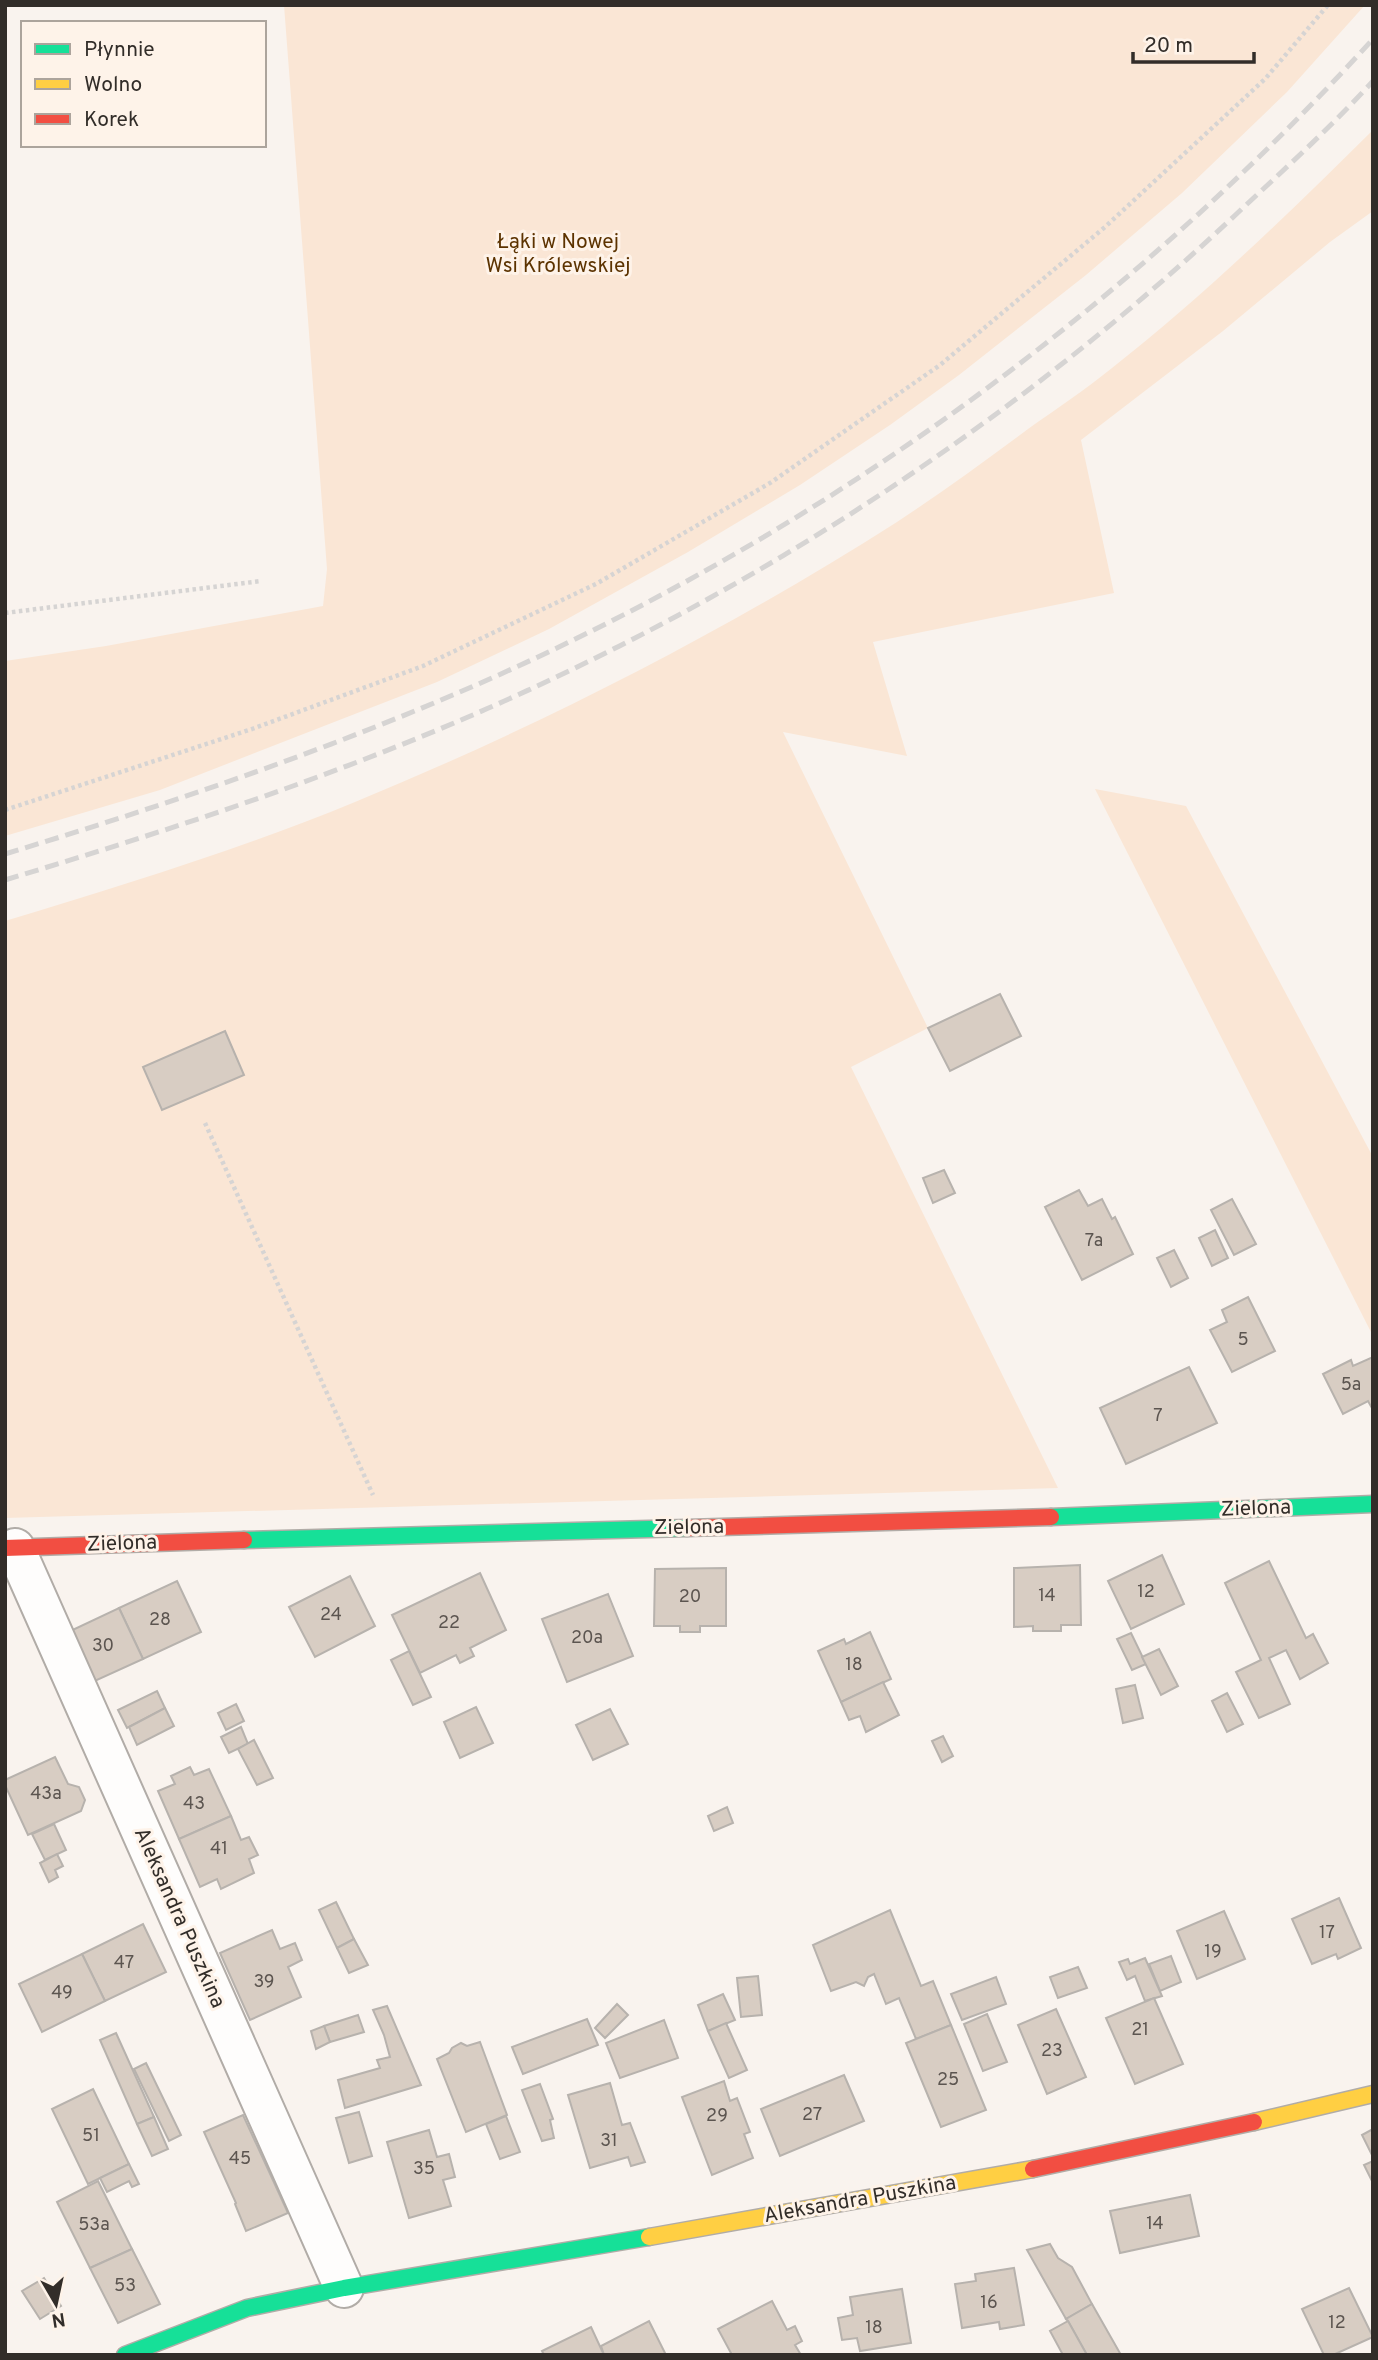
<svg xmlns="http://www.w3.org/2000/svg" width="1378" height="2360" font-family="Overpass,sans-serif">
	<rect width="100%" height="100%" fill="#f9f3ee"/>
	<g fill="#fae6d5">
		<path d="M284,5H1365L1287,92L1182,193L1086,275L959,375L890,425L800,485L688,552L549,629L437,682L160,790L5,836V661L106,646L323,606L327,569Z"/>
		<path d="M1373,130V211L1330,242L1223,331L1081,440L1114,593L873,642L907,756L783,732L928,1028L851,1067L1058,1488L5,1518V921C123,885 241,849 355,802C542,725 726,631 897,522C941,493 985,461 1028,429C1056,409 1085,390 1112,368C1205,295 1289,213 1373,130Z"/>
		<path d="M1095,789L1186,806L1373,1157V1336Z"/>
	</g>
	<g fill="#d8cdc3" stroke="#b7b2ad" stroke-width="2">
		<path d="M1000,994L1021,1036L950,1071L928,1028Z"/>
		<path d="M225,1031L244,1075L162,1110L143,1067Z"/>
		<path d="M944,1170L955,1193L933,1203L923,1178Z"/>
		<path d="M1079,1190L1088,1206L1102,1199L1112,1219L1115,1217L1133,1254L1082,1280L1045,1207Z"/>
		<path d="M1232,1199L1256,1244L1234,1255L1211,1210Z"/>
		<path d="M1215,1230L1228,1258L1212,1266L1199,1238Z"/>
		<path d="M1174,1250L1188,1278L1171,1287L1157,1258Z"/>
		<path d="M1248,1297L1275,1351L1232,1372L1210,1330L1227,1322L1222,1310Z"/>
		<path d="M1373,1357V1410L1368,1401L1343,1414L1323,1374L1351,1360L1353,1366Z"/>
		<path d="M1189,1367L1217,1423L1126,1464L1100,1408Z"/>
		<path d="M1162,1555L1184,1604L1131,1629L1108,1581Z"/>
		<path d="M1269,1561L1306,1638L1313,1634L1328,1663L1300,1679L1286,1650L1269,1658L1290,1704L1259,1718L1236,1672L1261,1660L1225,1583Z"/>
		<path d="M1080,1565L1081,1625H1061V1631H1033V1626L1014,1627V1568Z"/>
		<path d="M726,1568V1626H700V1632H680V1626H654L655,1569Z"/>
		<path d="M480,1573L506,1630L470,1648L474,1656L460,1663L456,1655L420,1673L392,1615Z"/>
		<path d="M350,1576L375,1626L315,1657L289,1607Z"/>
		<path d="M177,1581L201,1632L143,1659L119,1608Z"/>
		<path d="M608,1594L633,1656L567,1682L542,1619Z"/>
		<path d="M119,1608L143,1659L86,1685L64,1634Z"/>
		<path d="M870,1632L891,1679L841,1702L818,1651L844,1639L846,1644Z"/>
		<path d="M1131,1633L1146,1664L1132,1670L1117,1639Z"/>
		<path d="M1159,1649L1178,1686L1161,1695L1142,1657Z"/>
		<path d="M409,1651L431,1697L413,1705L391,1660Z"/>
		<path d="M883,1682L899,1715L866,1732L860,1716L849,1720L841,1702Z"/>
		<path d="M1135,1685L1143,1718L1123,1723L1116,1689Z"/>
		<path d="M157,1691L165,1708L127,1728L118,1710Z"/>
		<path d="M1227,1693L1243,1724L1227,1732L1212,1701Z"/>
		<path d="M236,1704L244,1721L226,1730L218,1713Z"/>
		<path d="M476,1707L493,1743L460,1758L444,1722Z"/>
		<path d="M165,1708L174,1726L137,1745L129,1727Z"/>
		<path d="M610,1709L628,1744L593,1760L576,1725Z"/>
		<path d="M241,1727L248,1744L229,1753L221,1737Z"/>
		<path d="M943,1736L953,1756L942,1762L932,1741Z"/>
		<path d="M254,1740L273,1778L257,1785L238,1749Z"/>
		<path d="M55,1757L68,1784L79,1787L85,1800L81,1811L28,1835L5,1785V1780Z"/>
		<path d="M190,1767L194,1775L209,1769L231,1816L179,1839L158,1791L175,1784L171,1776Z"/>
		<path d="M727,1807L733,1823L714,1831L708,1816Z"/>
		<path d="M231,1816L241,1840L249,1837L258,1855L249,1859L254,1873L221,1889L217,1879L200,1887L179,1839Z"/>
		<path d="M54,1824L66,1850L45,1860L32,1834Z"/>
		<path d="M57,1854L63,1866L55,1870L58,1877L49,1882L40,1863Z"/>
		<path d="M1339,1898L1361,1948L1338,1959L1336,1954L1312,1964L1292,1919Z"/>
		<path d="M336,1902L354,1939L337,1948L319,1910Z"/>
		<path d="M890,1910L921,1986L933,1981L951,2025L916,2039L899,1998L886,2004L874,1974L868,1977L864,1986L856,1982L831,1991L813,1945Z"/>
		<path d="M1224,1911L1245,1959L1197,1979L1177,1931Z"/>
		<path d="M143,1924L166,1972L105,2001L82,1954Z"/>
		<path d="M272,1930L280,1949L295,1943L302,1960L288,1967L301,1997L250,2020L220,1953Z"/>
		<path d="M354,1939L368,1965L349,1973L337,1948Z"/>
		<path d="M82,1954L105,2001L42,2032L19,1984Z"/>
		<path d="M1171,1956L1181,1982L1160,1991L1149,1964Z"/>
		<path d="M1145,1958L1162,1996L1145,2001L1135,1976L1127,1980L1119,1962L1128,1959L1130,1964Z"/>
		<path d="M1078,1967L1087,1988L1058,1998L1050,1977Z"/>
		<path d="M758,1976L762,2015L741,2017L737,1978Z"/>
		<path d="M996,1977L1006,2004L962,2020L951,1994Z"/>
		<path d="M723,1994L735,2020L708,2031L698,2005Z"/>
		<path d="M1154,1998L1183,2064L1135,2084L1106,2018Z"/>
		<path d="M617,2004L628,2015L605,2038L595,2028Z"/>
		<path d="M387,2006L421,2085L345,2108L338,2080L380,2068L377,2060L390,2057L384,2035L373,2010Z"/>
		<path d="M1056,2009L1086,2077L1047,2094L1018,2025Z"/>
		<path d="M987,2014L1007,2062L983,2071L964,2024Z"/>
		<path d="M358,2015L364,2032L330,2042L324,2026Z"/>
		<path d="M587,2019L598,2045L523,2074L512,2047Z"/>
		<path d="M664,2020L678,2058L620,2078L606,2043Z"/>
		<path d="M726,2023L747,2070L729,2078L708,2031Z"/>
		<path d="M951,2025L986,2110L941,2127L906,2043Z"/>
		<path d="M324,2026L330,2042L316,2049L311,2031Z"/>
		<path d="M116,2033L154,2117L137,2124L100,2040Z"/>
		<path d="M480,2042L507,2115L466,2132L437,2059L449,2053L452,2048L461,2043L467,2046Z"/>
		<path d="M146,2063L181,2135L169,2141L134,2069Z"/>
		<path d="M844,2075L864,2121L780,2156L761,2109Z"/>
		<path d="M724,2081L730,2101L737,2098L750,2132L744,2134L753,2158L712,2175L682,2097Z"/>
		<path d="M610,2083L622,2125L630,2123L645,2162L631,2166L628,2157L590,2168L568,2095Z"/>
		<path d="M540,2084L553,2119L550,2120L554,2138L542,2141L522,2090Z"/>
		<path d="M93,2089L129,2164L88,2184L52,2109Z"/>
		<path d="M359,2112L372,2156L349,2163L336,2118Z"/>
		<path d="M243,2115L288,2213L246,2231L235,2204L236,2203L204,2132Z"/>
		<path d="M506,2116L520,2152L500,2159L486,2124Z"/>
		<path d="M154,2117L168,2149L152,2156L137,2124Z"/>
		<path d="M1373,2129V2157L1362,2135Z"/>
		<path d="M429,2130L437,2157L449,2154L455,2177L443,2180L451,2206L409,2218L387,2142Z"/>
		<path d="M1373,2161V2183L1364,2165Z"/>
		<path d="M129,2164L139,2184L132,2187L129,2181L107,2192L100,2178Z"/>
		<path d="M98,2181L132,2249L90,2268L57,2202Z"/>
		<path d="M1190,2195L1199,2236L1120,2253L1110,2211Z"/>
		<path d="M1050,2244L1058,2258L1072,2267L1092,2304L1066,2319L1027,2250Z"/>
		<path d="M132,2249L160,2304L118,2323L90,2268Z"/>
		<path d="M1014,2268L1024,2325L1000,2329L999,2322L962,2328L955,2284L976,2281L975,2274Z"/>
		<path d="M44,2278L61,2306L40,2319L22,2291Z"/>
		<path d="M1349,2288L1373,2337L1333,2355H1324L1302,2309Z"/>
		<path d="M902,2289L911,2343L860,2351L857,2338L842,2340L838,2318L853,2315L850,2297Z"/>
		<path d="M772,2301L787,2330L795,2326L802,2341L795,2345L801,2355H732L718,2329Z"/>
		<path d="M1092,2304L1121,2355H1087L1068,2321L1066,2319Z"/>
		<path d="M649,2321L666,2355H604L601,2346Z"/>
		<path d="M1068,2321L1087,2355H1063L1050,2331Z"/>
		<path d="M591,2327L604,2355H544L542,2351Z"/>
	</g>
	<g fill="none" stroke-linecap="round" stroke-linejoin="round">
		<g stroke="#b1aca7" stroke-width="42">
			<path id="street" d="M15,1548L344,2288"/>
		</g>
		<g stroke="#b1aca7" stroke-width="19">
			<g id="fast">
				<path d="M1051,1517L1373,1504"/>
				<path d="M244,1540L687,1528"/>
				<path d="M125,2355L247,2308L344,2288L649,2237"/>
			</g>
		</g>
		<g stroke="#b1aca7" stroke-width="19">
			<g id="slow">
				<path d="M1254,2122L1373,2094"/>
				<path d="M649,2237L1033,2169"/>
			</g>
		</g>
		<g stroke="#b1aca7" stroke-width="19">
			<g id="jam">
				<path d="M687,1528L1051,1517"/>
				<path d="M5,1548L244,1540"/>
				<path d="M1033,2169L1254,2122"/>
			</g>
		</g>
		<g stroke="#d6d4d3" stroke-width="4.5" stroke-dasharray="3.5 3.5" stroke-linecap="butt">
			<path d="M5,613L261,581"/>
			<path d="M5,810L252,729L423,666L596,584L770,483L940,365L1105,227L1265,79L1328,5"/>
			<path d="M205,1123L373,1495"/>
		</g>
		<use href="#street" stroke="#fefdfc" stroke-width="38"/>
		<use href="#fast" stroke="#16e098" stroke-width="16"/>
		<use href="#slow" stroke="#ffcf43" stroke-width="16"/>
		<use href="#jam" stroke="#f24e42" stroke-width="16"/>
		<g stroke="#d6d4d3" stroke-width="5" stroke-dasharray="14 7" stroke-linecap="butt">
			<path d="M5,854C153,809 299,760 441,700C794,552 1116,322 1373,39"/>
			<path d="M5,880C157,834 308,785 454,723C746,599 1016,423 1246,205C1289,165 1333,125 1373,81"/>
		</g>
	</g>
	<g text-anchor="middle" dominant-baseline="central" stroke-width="6" stroke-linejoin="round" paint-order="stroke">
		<g font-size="18" fill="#5c5550">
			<text x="1094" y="1241">7a</text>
			<text x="1243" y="1340">5</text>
			<text x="1351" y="1385">5a</text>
			<text x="1158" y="1416">7</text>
			<text x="1146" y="1592">12</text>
			<text x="1047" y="1596">14</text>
			<text x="690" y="1597">20</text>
			<text x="331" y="1615">24</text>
			<text x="160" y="1620">28</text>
			<text x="449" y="1623">22</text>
			<text x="587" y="1638">20a</text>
			<text x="103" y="1646">30</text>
			<text x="854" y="1665">18</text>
			<text x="46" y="1794">43a</text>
			<text x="194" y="1804">43</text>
			<text x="219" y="1849">41</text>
			<text x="1327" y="1933">17</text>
			<text x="1213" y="1952">19</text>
			<text x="124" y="1963">47</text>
			<text x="264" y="1982">39</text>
			<text x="62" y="1993">49</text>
			<text x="1140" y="2030">21</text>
			<text x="1052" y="2051">23</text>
			<text x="948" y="2080">25</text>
			<text x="812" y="2115">27</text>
			<text x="717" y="2116">29</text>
			<text x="91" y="2136">51</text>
			<text x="609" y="2141">31</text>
			<text x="240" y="2159">45</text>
			<text x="424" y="2169">35</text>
			<text x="1155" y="2224">14</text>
			<text x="94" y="2225">53a</text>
			<text x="125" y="2286">53</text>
			<text x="989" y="2303">16</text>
			<text x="1337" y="2323">12</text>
			<text x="874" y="2328">18</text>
		</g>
		<g font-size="21" fill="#5c3300" stroke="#fef3e9">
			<text x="558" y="242">Łąki w Nowej<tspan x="558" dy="24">Wsi Królewskiej</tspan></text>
		</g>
		<g font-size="21" fill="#322d29" stroke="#fef3e9">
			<text transform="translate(1256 1509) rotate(-2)">Zielona</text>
			<text transform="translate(689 1528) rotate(-1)">Zielona</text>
			<text transform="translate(122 1544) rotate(-2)">Zielona</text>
			<text transform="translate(179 1918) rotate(66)">Aleksandra Puszkina</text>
			<text transform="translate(860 2200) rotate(-10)">Aleksandra Puszkina</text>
		</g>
	</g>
	<rect width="1378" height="2360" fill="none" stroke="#322d29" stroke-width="14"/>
	<rect x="21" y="21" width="245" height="126" fill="#fef3e9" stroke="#aca49c" stroke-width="2"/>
	<rect x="35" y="44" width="35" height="10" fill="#16e098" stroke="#aca49c" stroke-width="2"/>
	<text x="84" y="56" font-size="21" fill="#322d29">Płynnie</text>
	<rect x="35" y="79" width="35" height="10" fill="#ffcf43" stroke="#aca49c" stroke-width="2"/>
	<text x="84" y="91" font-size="21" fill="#322d29">Wolno</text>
	<rect x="35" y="114" width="35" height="10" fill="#f24e42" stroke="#aca49c" stroke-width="2"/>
	<text x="84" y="126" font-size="21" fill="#322d29">Korek</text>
	<g transform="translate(56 2304) rotate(171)" stroke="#fef3e9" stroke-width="5" paint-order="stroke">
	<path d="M0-5L12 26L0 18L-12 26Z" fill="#322d29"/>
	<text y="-10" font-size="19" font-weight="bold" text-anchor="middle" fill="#322d29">N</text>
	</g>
	<path d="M1133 52v10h121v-10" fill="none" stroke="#322d29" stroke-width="3.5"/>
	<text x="1144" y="52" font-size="21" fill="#322d29" stroke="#fef3e9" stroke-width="5" paint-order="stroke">20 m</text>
</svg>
